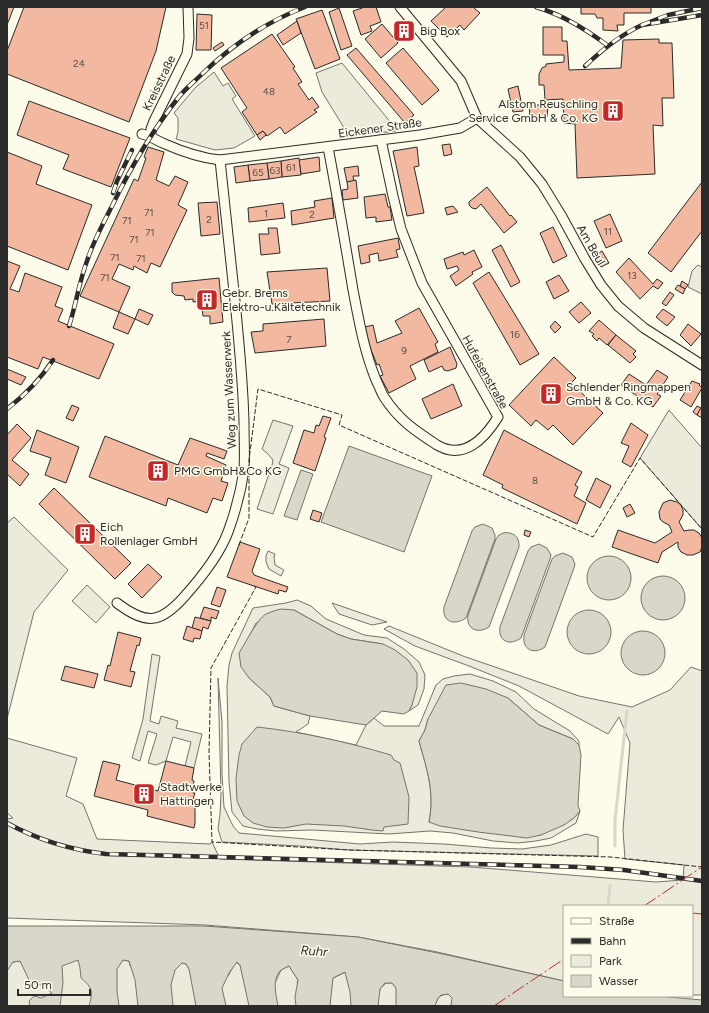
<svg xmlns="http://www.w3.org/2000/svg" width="709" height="1013" font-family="Figtree,sans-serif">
	<rect width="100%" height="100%" fill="#fdfbea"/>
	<g fill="#ecebdb" stroke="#74746e">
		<path d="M669,410L702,448V529L640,458Z"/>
		<path d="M14,517L68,570L34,612L7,719V523Z"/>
		<path d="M297,600L311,606L326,619L364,635L387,638L404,649L419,662L425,675L424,689L418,705L409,711L412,705L383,644L351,639L337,634L294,610L256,623L249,637V678L270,697L274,706L310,716L308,724L296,732L356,745L366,725L374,718L384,726H419L436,685L443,679L454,676L470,674L493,681L516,692L534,709L570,731L579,741V745L573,739L539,725L508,698L428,719L425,730L419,741C427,770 435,792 429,822L541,835L574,818L580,811L576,823L551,838L536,841L518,843L493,841L453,833L430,831L389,834L312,830L276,831L257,829L243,826L232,812L229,782L227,686L229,665L232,653L253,608L286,603Z"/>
		<path d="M389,626L463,656L579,696L632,707L670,690L691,667L702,671V995H692V906H564V981L437,952L358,937L205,925L7,918V819L13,818L7,813V738L77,758L66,796L83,804L97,839L210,844L212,842L220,859L471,867L656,882L683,880L684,865L625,859L623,830L630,743L619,717L608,734L519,686L469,666L415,646L384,629Z"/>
		<path d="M218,678L222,722V774L224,807L233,826L239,833L360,844L393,842L444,844L491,848L522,849L551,845L586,834L598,837V856L349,850L300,846L222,842L218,829L220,814L221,793Z"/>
		<path d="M78,960L119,965L123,960L129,961L130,966L174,970L182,963L186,964L189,969L228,976L236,962L240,965L244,978L276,981L281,970L289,966L298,980L297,983L331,987L333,978L346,972L379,994L380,989L386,983H392L396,988L436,1003C438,997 440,995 448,994L453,998L451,1006H7V963L20,961L21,963Z"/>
	</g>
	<g fill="#eceadb" stroke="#74746e">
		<path d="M342,63L396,129V131L349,136L322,92L316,73Z"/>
		<path d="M214,72L223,86L228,83L236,96L232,99L255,136L234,148L215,150L176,139L178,132V118L174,113L195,88Z"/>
		<path d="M698,265L702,267V294L688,287L692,271Z"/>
		<path d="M273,420L293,426L279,464L289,468L273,514L257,509L272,465L273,460L267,453L262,449Z"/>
		<path d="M268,551L275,554L274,557L275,565L284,570L281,576L269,569L266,562V556Z"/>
		<path d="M87,585L110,607L96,623L72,601Z"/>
		<path d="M332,603L387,622L372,625L339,614Z"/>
		<path d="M152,654L160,656L150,721L159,724L161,716L178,721L176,728L202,734L194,768L185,766L191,742L173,737L166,761L156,765L148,763L157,734L148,731L140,761L132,758L143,719Z"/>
	</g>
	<g fill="#d8d7c9" stroke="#74746e">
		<path d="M349,446L432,476L404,552L321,522Z"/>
		<path d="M301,470L313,474L297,520L284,516Z"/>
		<path d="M483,524L492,528L495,535V539L466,618C454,626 442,622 444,607L472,531L475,527Z"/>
		<path d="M503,533C513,531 520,537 519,547L489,627C478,634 466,630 468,615L496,539L499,535Z"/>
		<path d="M539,544L547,548L551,555L550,559L521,638C510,646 498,642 500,627L528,551L531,547Z"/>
		<path d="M563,553L572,557L575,564L574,568L545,647C534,655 522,650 524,635L552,559L555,556Z"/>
		<circle cx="609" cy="578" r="22"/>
		<circle cx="663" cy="598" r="22"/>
		<path d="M281,609L294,610L337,634L351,639L383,644L395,650L408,660L417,673V687L412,705L409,711L404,714L382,711L366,725L310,716L274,706L270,697L249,678L241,667L239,653C245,644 257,619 266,614C271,612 276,610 281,609Z"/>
		<circle cx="589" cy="632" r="22"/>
		<circle cx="643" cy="653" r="22"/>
		<path d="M461,683L486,689L508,698L539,725L573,739L579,745L581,755L578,805L580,811L574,818L564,825L541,835L527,838L478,832L440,826L429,822C435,792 427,770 419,741L425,730L428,719L446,685Z"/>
		<path d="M257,727C303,732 347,742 391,755L394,760L400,763L409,797L408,824L384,827L383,831L372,830L344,826L306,824L284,828L267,827L253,823L244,816L237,801L236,779L239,755L242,744Z"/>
		<path d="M7,926H204L358,937L443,954L564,981V996H658L702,1000V1006H501L496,1005L494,1006H451L452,998L448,994L441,995L438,998L435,1006H396V988L392,983H385L380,989L378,1006H351L350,992L345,972L333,978L330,1006H296L295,997L298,980L289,966C287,967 282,969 280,971C272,980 276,995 278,1006H249L240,965L237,962L229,973L222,988L226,1006H196L189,969L186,964L182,963L175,970L171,985L173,1006H138L135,980L129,961L123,960L117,969V991L119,1006H89C93,992 93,988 81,978L80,968L78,960L62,966L63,983L60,1006H30L29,1001L34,996L41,998L52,993L44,986L30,982L20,961L13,962L7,971Z"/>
	</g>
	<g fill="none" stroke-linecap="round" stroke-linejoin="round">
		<g stroke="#d8d7c9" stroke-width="3">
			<path d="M615,846V820L627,711"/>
			<path d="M608,906L610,885"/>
		</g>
	</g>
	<g fill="#f2b8a0" stroke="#2b2b2b">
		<path d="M7,7H14L7,25Z"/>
		<path d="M24,7H166L156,51L129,122L7,74V51Z"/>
		<path d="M365,7H376L381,22L370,26L372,31L361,35L353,11Z"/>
		<path d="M446,7H473L480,13L464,30L460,25L447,37L431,21Z"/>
		<path d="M581,7H651V13H624V25H617L618,31L603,30V18H597L595,14H581Z"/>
		<path d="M339,8L352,46L341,50L329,12Z"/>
		<path d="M322,10L340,59L315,69L296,19Z"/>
		<path d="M197,14L212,15L211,50H196Z"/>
		<path d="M297,21L301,33L283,45L277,35Z"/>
		<path d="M382,24L398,43L381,58L365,39Z"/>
		<path d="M543,27H562V41H567L569,70L621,68L623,40L659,39V43H672L674,98H662L663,126L653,125L655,174L577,178L575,124L564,123L563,99L545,100L544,85H539V74L542,68L546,66V64L564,62V55H543Z"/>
		<path d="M404,28L407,31L404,34L401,31Z"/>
		<path d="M272,34L295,67L293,68L302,82L298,84L309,100L312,97L319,107L314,110L317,112L285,134L280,127L267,136L263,131L257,135L242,112L247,108L221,68Z"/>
		<path d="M222,42L224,45L215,51L213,48Z"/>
		<path d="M356,48L414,115L405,123L347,55Z"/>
		<path d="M403,48L439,90L422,105L386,63Z"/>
		<path d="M518,86L523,111L513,112L508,89Z"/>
		<path d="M29,101L130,138L111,187L63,169L69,155L17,135Z"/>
		<path d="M529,105H548L547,117H530Z"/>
		<path d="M263,131L266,135L260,140L257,135Z"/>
		<path d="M450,144L452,154L444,156L442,145Z"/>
		<path d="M148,147L164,152L156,180L169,186L175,176L188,182L178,205L187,210L160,267L151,263L147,273L134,266L133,270L119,264L112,279L130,287L119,312L80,296L134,179L138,181L146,158L144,157Z"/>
		<path d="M417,147L419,166L414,167L424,213L407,216L393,151Z"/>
		<path d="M7,152L42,166L36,184L92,205L68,270L7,246Z"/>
		<path d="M319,157L320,171L301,174L299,160Z"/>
		<path d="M299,158L301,175L282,177L281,161Z"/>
		<path d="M281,161L282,177L269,179L267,163Z"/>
		<path d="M267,163L269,179L250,181L248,165Z"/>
		<path d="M248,165L250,181L236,183L234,167Z"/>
		<path d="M358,166L359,176H353L354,181L347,182L344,168Z"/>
		<path d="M356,180L358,198L343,200L342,190L348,189L347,182Z"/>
		<path d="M702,182V231L671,272L648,253Z"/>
		<path d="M487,187L510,216L511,215L517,222L504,233L481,204L476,209L472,208L469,205V202Z"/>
		<path d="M385,194L388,207H390L392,220L376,222V217L366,218L364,197Z"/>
		<path d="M332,198L334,218L292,225L291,211L315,207L314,201Z"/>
		<path d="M217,202L220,234L201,236L198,203Z"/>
		<path d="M283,203L285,218L249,222L248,208Z"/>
		<path d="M453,206L458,212L447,215L445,208Z"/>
		<path d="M610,214L622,241L606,248L594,221Z"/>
		<path d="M553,227L567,256L553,263L540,233Z"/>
		<path d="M268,228H277L280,253L261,255L259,234H269Z"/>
		<path d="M398,238L400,249L396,250L398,257L379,261L378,253L369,255L370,262L361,264L358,246Z"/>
		<path d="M501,245L520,282L511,287L492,250Z"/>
		<path d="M474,250L482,267L472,272L473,274L456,286L450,276L459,270L457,266L447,269L444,259L463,252L464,255Z"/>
		<path d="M602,251L609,263L601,267L595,255Z"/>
		<path d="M629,258L653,284L657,279L663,283L658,289L653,286L640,299L616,272Z"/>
		<path d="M7,261L20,266L10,289L19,292L25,273L62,287L55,306L63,309L58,321L114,344L99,379L43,357L38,369L7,357Z"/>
		<path d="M327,268L330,301L272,304L267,272Z"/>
		<path d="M489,272L539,354L520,365L473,283Z"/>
		<path d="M559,275L569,291L554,299L546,282Z"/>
		<path d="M219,278L223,322L210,324V316H203L201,301L193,302V299L185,300L184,296L175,295L172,292V283Z"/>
		<path d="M682,281L688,285L685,289L680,286Z"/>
		<path d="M678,285L685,289L683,294L675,289Z"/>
		<path d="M670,292L674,295L666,306L662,303Z"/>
		<path d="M581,302L591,313L579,323L569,312Z"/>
		<path d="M419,308L438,342L435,344L438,352L410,366L416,379L389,393L380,376L383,375L379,364L377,365L370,347L365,327L373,325L377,343L402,333L395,321Z"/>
		<path d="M139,309L153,315L148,325L135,319Z"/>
		<path d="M663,309L675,317L667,326L656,317Z"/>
		<path d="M119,312L135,319L128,334L113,328Z"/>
		<path d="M324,319L326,346L255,353L251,332L263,331V324Z"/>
		<path d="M599,320L616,335L607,345L599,338L597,341L592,336L594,334L589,331Z"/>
		<path d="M555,321L561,327L555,333L550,327Z"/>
		<path d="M688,324L701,334L691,346L680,335Z"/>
		<path d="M616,335L636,351L633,354L636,357L630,363L608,345Z"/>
		<path d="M450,347L457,364L456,368L448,371L444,370L442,366L429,372L424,360Z"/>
		<path d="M554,357L576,378L571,383L603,413L573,445L553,425L548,430L536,420L531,426L509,405Z"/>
		<path d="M7,369L26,377L21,385L7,379Z"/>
		<path d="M657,370L668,377L657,394L661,396L653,407L621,385L629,374L646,385Z"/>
		<path d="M692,381L700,384L699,385L702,388L691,407L680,400Z"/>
		<path d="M453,384L462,406L431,419L422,399Z"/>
		<path d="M72,405L79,408L73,421L66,418Z"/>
		<path d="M697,406L701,408L697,415L693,412Z"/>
		<path d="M702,406V418L697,415Z"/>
		<path d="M323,416L331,418L324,437L326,438L315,471L293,463L304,430L314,433L316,425L319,426Z"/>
		<path d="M631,423L648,435L631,467L622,462L629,446L621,443Z"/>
		<path d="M17,424L31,438L12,460L29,474L20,486L7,474V435Z"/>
		<path d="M37,430L79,447L66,483L45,475L51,458L30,451Z"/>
		<path d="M504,430L582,472L575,485L578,487L574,496L586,503L577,524L502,488L503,485L483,475Z"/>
		<path d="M105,436L178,465L190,438L227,451L224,459L207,453L206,456L226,465L221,481L228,483L222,501L213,498L207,513L168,498L166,506L89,477Z"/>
		<path d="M596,478L611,486L600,508L586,500Z"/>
		<path d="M54,488L131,563L115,579L39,504Z"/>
		<path d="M670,500L677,502L681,505L683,510V515L679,522L684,531L689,530H694L699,533L702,538V547L700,552L693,555H687L681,552L678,547V542L662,552L658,563L612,547L618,530L655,543L672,532L669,525L663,522L660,519L659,512L663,503Z"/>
		<path d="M630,504L635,513L627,517L623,508Z"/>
		<path d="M313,510L322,513L319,522L310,519Z"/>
		<path d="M525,530L531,532L529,537L524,535Z"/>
		<path d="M240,542L260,549L252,571L254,575L288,587L286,592L279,590L278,594L227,577Z"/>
		<path d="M148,564L162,577L142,598L128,584Z"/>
		<path d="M217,587L226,590L220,607L211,604Z"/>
		<path d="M204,607L219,611L216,619L211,617V621L200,618Z"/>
		<path d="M195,617L211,621L208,629L203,627L202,631L192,628Z"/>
		<path d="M187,626L202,631L200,639L194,638L193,642L183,639Z"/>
		<path d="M118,632L141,638L139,646L137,645L130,671L135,672L131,687L104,680L108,665L110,666Z"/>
		<path d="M65,666L98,674L94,688L61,680Z"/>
		<path d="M103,761L120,765L116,780L158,791L166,761L194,768L192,780L194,781L193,787H194L193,793H195L193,799H195V823L194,828L147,816L148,810L94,796Z"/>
	</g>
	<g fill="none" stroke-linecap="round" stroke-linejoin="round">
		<g stroke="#2b2b2b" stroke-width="11">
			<g id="street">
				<path d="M400,7L461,81L477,118L520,157L542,184L561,215L585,259L601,285L618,306L644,328L702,365"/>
				<path d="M142,134C151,136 157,141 165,144C183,152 201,158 220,160L420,135L460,128L477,118"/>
				<path d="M151,136V129L154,121L187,54L189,38L188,7"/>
				<path d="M328,147C337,195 345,242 353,290C359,321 364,351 376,380C379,386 381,392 384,397C399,420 414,430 437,445C464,461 485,438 498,417L422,283L401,229L393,196L381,140"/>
				<path d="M117,603C146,625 160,624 184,597C201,578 219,556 228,532C235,513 241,491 244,470C245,455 244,438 244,422C243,381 239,342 235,301C230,254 225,207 220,160"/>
			</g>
		</g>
		<use href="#street" stroke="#fdfbea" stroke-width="9"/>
		<g stroke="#2b2b2b" stroke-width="4.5">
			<g id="rail">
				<path d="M536,7C563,15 585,29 607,45"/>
				<path d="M702,8L668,15L642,25L702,15"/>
				<path d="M585,66C603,49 620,35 642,25"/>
				<path d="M113,193L117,181L132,150"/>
				<path d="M69,326C76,305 79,282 87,261C93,242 103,224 112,206C130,169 152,131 178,98C185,89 194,82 202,74C232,45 266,22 305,7"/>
				<path d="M7,409C25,395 40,380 53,360"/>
				<path d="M7,823C38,840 71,850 106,854L580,867L624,870L702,881"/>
			</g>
		</g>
		<use href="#rail" stroke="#fdfbea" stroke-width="3" stroke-dasharray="9" stroke-linecap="butt"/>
		<g stroke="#2b2b2b" stroke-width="1" stroke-dasharray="5 2" stroke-linecap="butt">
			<path d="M239,545L249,518V460L258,389L342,415L339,425L593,537L640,458L702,529"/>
			<path d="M254,586L256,587L211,668L209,753L212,842L349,850L611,857L702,867"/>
		</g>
		<g stroke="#c62828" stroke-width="1" stroke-dasharray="14 3 2 3" stroke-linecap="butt">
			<path d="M644,906L702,867"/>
			<path d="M692,913L702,914"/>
			<path d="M494,1006L564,959"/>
		</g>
	</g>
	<defs>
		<g id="building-square" transform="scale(1.15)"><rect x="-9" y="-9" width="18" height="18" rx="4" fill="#c62828" stroke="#fdfbea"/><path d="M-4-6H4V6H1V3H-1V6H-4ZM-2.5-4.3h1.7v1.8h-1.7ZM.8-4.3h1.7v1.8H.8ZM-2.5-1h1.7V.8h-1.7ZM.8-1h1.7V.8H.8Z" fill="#fff"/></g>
	</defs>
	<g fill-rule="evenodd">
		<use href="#building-square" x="404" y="31"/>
		<use href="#building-square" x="613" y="111"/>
		<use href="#building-square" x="207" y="300"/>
		<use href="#building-square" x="551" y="394"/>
		<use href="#building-square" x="158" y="471"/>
		<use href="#building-square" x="85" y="534"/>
		<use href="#building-square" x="144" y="794"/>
	</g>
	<g text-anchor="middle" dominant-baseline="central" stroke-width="3" stroke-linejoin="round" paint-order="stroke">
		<g font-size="10" fill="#5d4e48">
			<text x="204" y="25">51</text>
			<text x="79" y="63">24</text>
			<text x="269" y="91">48</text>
			<text x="291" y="167">61</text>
			<text x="275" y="170">63</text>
			<text x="258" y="172">65</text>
			<text x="149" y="212">71</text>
			<text x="266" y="213">1</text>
			<text x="312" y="214">2</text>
			<text x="209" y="219">2</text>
			<text x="127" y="220">71</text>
			<text x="608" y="231">11</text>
			<text x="150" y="232">71</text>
			<text x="134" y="239">71</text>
			<text x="115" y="257">71</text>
			<text x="141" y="258">71</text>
			<text x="632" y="275">13</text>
			<text x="105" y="277">71</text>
			<text x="515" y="334">16</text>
			<text x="289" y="339">7</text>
			<text x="404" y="350">9</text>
			<text x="535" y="480">8</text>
		</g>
		<g font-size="12" fill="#2b2b2b" stroke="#fdfbea" text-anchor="start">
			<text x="420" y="31">Big Box</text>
			<text x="598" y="104" text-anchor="end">Alstom Reuschling<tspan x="598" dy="14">Service GmbH &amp; Co. KG</tspan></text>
			<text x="222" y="293">Gebr. Brems<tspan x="222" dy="14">Elektro-u.Kältetechnik</tspan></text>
			<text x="566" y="387">Schlender Ringmappen<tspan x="566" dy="14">GmbH &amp; Co. KG</tspan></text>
			<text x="174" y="471">PMG GmbH&amp;Co KG</text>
			<text x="100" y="527">Eich<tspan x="100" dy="14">Rollenlager GmbH</tspan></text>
			<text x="160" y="787">Stadtwerke<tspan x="160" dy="14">Hattingen</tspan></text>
		</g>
		<g font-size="12" fill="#2b2b2b" stroke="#fdfbea">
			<text transform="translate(159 83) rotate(-64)">Kreisstraße</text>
			<text transform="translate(380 128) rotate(-8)">Eickener Straße</text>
			<text transform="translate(591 245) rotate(60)">Am Beul</text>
			<text transform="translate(485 372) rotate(61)">Hufeisenstraße</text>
			<text transform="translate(229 390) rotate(-93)">Weg zum Wasserwerk</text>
		</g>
		<g font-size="13" font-style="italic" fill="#2b2b2b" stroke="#fdfbea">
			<text transform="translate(314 951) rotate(4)">Ruhr</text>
		</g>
	</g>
	<rect width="709" height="1013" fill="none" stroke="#2b2b2b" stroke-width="16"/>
	<rect x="563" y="905" width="130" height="92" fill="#fdfbea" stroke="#a9a89e"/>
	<rect x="571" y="918" width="20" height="6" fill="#fdfbea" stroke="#a9a89e"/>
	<text x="599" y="925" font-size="12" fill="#2b2b2b">Straße</text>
	<rect x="571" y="938" width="20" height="6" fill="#2b2b2b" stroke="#a9a89e"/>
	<text x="599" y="945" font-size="12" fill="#2b2b2b">Bahn</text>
	<rect x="571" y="955" width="20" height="12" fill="#ecebdb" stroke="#a9a89e"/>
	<text x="599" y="965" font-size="12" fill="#2b2b2b">Park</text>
	<rect x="571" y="975" width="20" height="12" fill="#d8d7c9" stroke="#a9a89e"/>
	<text x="599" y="985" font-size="12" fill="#2b2b2b">Wasser</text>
	<path d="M18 989v6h72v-6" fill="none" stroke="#2b2b2b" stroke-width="2"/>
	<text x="24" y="989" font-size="12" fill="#2b2b2b" stroke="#fdfbea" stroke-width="3" paint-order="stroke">50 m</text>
</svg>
